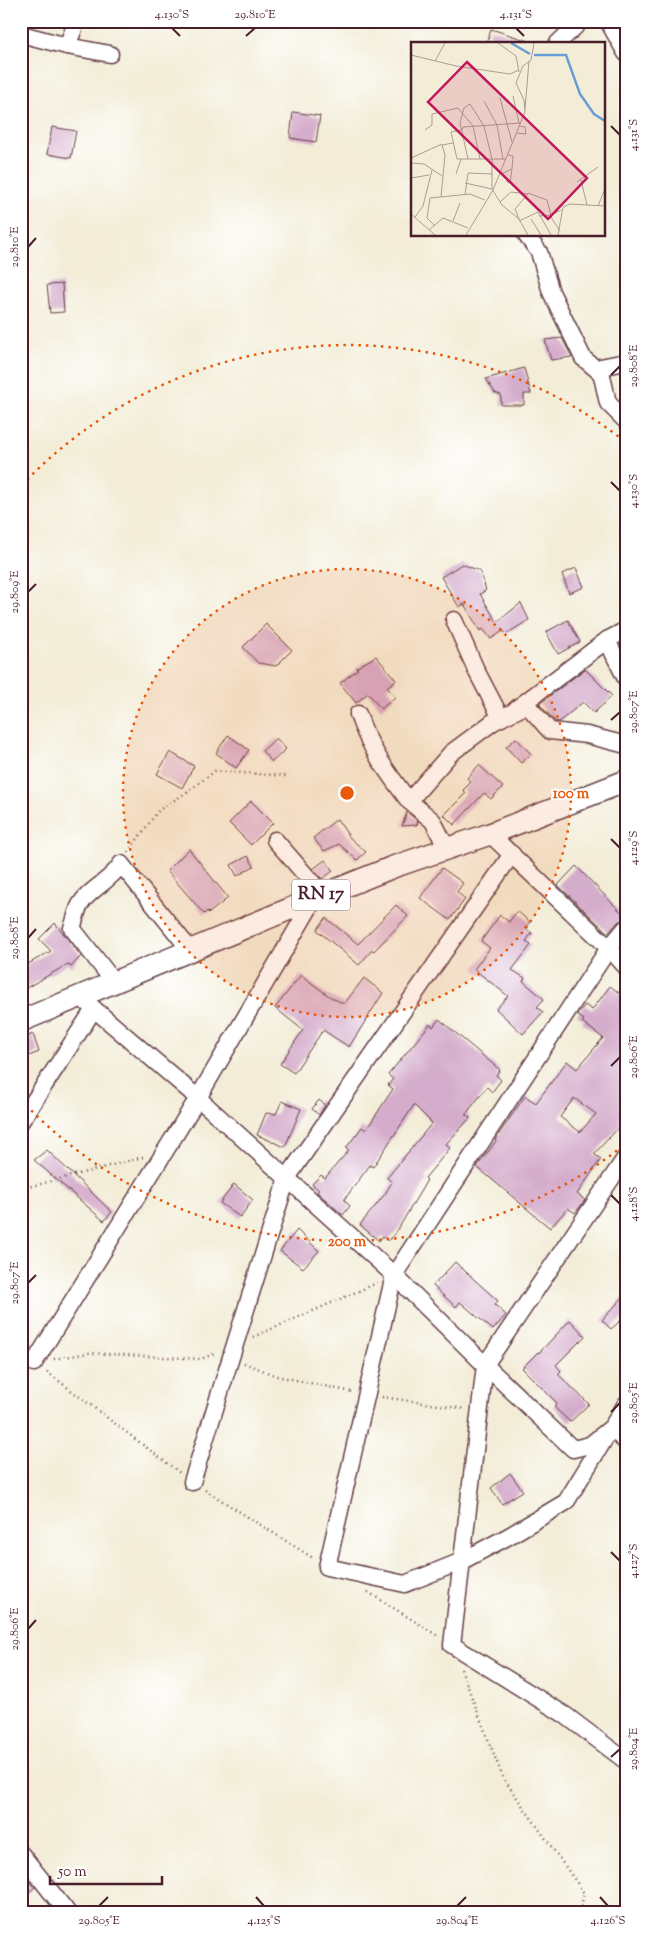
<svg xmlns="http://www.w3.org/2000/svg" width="647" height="1933" font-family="'Sorts Mill Goudy',serif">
	<rect width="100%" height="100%" fill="#fff"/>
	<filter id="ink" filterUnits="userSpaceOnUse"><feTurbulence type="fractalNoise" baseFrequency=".02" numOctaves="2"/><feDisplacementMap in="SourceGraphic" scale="10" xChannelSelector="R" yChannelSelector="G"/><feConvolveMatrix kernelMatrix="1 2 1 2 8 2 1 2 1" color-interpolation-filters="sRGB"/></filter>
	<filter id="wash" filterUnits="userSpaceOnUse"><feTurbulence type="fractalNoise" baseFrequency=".0096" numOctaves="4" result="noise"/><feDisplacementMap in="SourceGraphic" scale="20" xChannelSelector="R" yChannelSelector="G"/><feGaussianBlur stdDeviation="1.12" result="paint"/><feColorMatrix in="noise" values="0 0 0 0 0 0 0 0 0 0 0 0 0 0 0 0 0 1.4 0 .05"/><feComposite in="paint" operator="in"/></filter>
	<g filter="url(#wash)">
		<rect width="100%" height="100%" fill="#f3edd8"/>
		<g id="blocks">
			<g fill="#d5adcc" fill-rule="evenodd">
				<path d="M491,29L529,41L528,44H487Z"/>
				<path d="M293,112L320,116L316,142L290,138Z"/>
				<path d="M52,127L76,131L71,158L47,154Z"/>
				<path d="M62,284L64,312L50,313L47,285Z"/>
				<path d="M562,338L572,357L551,360L545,340Z"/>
				<path d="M524,368L531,394H524V405H501V395L495,393L486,379Z"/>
				<path d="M462,564L480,571L486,590L480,594L497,622L521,603L529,620L506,634L502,629L503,631L491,639L483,629L480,631L464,604L459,607L441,577Z"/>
				<path d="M576,568L584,587L569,593L562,574Z"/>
				<path d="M568,620L580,642L558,654L546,632Z"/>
				<path d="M266,624L292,650L276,666L258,663L243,647Z"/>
				<path d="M376,656L396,680L387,687L395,697L381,709L368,693L356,703L340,683L358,669L356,668Z"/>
				<path d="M585,669L612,696L594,713L583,702L559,722L555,721L539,704Z"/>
				<path d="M228,735L249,750L236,768L216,753Z"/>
				<path d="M276,738L286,749L272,762L262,751Z"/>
				<path d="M516,738L531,754L521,763L506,747Z"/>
				<path d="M170,752L194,766L182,788L157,774Z"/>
				<path d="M479,765L503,787L491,799L484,793L454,825L444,815L466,793L463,790L471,782L467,778Z"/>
				<path d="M251,801L273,823L251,845L229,823Z"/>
				<path d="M407,812L418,821L417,825L402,826Z"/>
				<path d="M337,819L350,838L366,852L357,860L339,844L324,851L313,838Z"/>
				<path d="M189,849L228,898L209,913L207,911L204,914L167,871Z"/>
				<path d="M248,856L254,866L237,876L231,865Z"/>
				<path d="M325,860L333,871L322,879L313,869Z"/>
				<path d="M576,866L626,917L618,922L608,933L558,885Z"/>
				<path d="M442,868L463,883L457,892L465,899L450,920L420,898Z"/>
				<path d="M396,905L408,916L374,951L372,950L359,965L317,930L326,918L358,944Z"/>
				<path d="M517,911L530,922L525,928L532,933L526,941L531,945L512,970L525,978L523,981L544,999L537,1007L543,1012L523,1034L496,1009L508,996L474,969L490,948L481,941L500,915L509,922Z"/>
				<path d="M55,923L81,956L71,967L68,964L21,991V968L51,951L39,939Z"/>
				<path d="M301,975L329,996L344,1004L364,978L383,993L349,1047L323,1030L294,1073L280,1064L303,1030L275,1008Z"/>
				<path d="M610,986L626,998V1112L619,1119L623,1123L594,1154L601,1159L577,1194L585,1200L579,1208L575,1213L568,1208L550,1228L477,1167L496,1141L495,1140L525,1096L536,1103L567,1061L577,1069L603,1038L582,1022L584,1020L577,1015L585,1005L592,1010ZM574,1098L596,1114L580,1132L560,1117Z"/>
				<path d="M439,1019L500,1070L496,1075L501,1080L492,1092L487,1087L466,1114L470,1118L446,1144L450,1148L425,1178L427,1180L397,1231L388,1241L383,1236L379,1241L360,1225L385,1194L392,1182L387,1178L432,1123L414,1105L373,1167L370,1165L344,1200L350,1206L343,1215L317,1192L319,1190L312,1184L321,1175L325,1178L349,1150L346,1148L362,1127L366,1130L393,1089L388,1085L393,1079L388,1075L430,1024L433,1027Z"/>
				<path d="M33,1034L39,1052L21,1059V1039Z"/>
				<path d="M319,1100L325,1105L319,1115L312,1109Z"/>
				<path d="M282,1101L301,1109L285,1147L257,1135L266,1113L276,1114Z"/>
				<path d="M47,1150L112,1212L104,1221L34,1160Z"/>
				<path d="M234,1184L253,1200L240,1217L220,1203Z"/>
				<path d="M297,1230L319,1251L303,1268L280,1251Z"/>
				<path d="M455,1262L498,1301L495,1305L506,1315L493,1330L460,1302L456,1307L433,1286Z"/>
				<path d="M626,1294V1316L611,1329L602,1320Z"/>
				<path d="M570,1320L585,1336L556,1365L561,1371L558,1374L589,1404L570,1422L554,1407L557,1403L522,1368L538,1352L539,1353Z"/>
				<path d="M510,1473L523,1491L502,1504L491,1488Z"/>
				<path d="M21,1871L35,1887L21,1899Z"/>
			</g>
		</g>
	</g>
	<g filter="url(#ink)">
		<use href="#blocks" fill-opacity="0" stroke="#633e45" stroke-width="1"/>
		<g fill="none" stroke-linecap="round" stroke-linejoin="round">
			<g stroke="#633e45" stroke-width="19">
				<g id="minor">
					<path d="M608,21L626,53"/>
					<path d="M21,34L67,46L110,54"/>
					<path d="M557,44L581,21"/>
					<path d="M67,46L77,21"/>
					<path d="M526,235L539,252L551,292L583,358L602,374"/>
					<path d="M626,362L600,367L608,403L626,421"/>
					<path d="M454,620L477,672L501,718"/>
					<path d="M607,640L626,679"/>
					<path d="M516,709L607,640L626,630"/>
					<path d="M358,714C368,746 389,775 409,801"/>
					<path d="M490,834L609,948L626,967"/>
					<path d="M275,840L323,895"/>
					<path d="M447,849L433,821L409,801L451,753L493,722L527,705L550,731L587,735L626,745"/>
					<path d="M626,928L609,948L394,1275L327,1567L405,1584L462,1561L509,1536L566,1502L626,1404"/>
					<path d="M114,982L72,928C75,921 76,912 80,905C89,889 111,881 121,864L191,951"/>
					<path d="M79,996L198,1098L394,1275L485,1365L573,1449L590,1445L611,1428L626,1442"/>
					<path d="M21,1121L94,1009"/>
					<path d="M626,1157L485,1365L452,1645L565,1715L626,1761"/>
					<path d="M34,1363L198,1098L315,898"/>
					<path d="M192,1482L287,1178L512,854"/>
					<path d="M21,1854L67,1912"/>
				</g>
			</g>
			<g stroke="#633e45" stroke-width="24">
				<path id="major" d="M21,1021L323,895L393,867L490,834L626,781"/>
			</g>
			<g stroke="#633e45" stroke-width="2.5" stroke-dasharray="1 4" stroke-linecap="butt">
				<path d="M128,852L159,810L187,792L215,771L286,776"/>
				<path d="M21,1189L143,1157"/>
				<path d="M253,1337L377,1283"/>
				<path d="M54,1359L89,1353L201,1359L216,1353"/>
				<path d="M244,1363L277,1376L352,1392"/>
				<path d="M47,1372L180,1473"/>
				<path d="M382,1397L466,1409"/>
				<path d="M205,1490L313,1558"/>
				<path d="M368,1592L438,1636"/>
				<path d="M461,1669L503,1778L584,1893L580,1912"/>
			</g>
			<use href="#minor" stroke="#fff" stroke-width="16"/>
			<use href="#major" stroke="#fff" stroke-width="21"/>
		</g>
	</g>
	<path fill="none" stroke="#4a1f2b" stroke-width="2" d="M172,28L180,36M516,28L524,36M246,36L255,28M611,126L620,135M28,247L36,238M611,375L620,366M611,482L620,491M28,592L36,584M611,720L620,712M611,839L620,848M28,938L36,929M611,1066L620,1057M611,1195L620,1204M28,1283L36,1275M611,1412L620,1403M611,1552L620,1561M28,1629L36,1620M611,1757L620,1749M256,1897L264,1906M600,1897L608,1906M99,1906L108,1897M457,1906L466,1897"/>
	<circle cx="347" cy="793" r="224" fill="#e8590c" fill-opacity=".12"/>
	<g fill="none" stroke="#e8590c" stroke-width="2.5" stroke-dasharray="2.5 5">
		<circle cx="347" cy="793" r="224"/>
		<path d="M623 1146A448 448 0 0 1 22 1101M22 485A448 448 0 0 1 623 440"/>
	</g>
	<g text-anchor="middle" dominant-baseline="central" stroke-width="4" stroke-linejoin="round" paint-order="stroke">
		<rect fill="#fff" stroke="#80626b" stroke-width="1" x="292" y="879.5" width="58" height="31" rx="4"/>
		<g font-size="18" font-weight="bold" fill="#4a1f2b">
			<text x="321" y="895">RN 17</text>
		</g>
	</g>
	<g transform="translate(411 42)">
		<rect width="194" height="194" fill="#f3edd8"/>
		<path fill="none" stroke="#689ed5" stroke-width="2.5" d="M100,1L119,12M123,13H155L169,52L183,72L194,79"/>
		<path fill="none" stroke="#af9b93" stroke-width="1" d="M87,1L105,14L108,30M0,13L45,24L99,32L108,28M24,19L34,1M102,54L108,81M89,56L101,100M73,59L86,83L92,117M114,67L118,19M14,88L21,83V72L47,66L62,84L69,117M106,91L115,92L114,85L108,84M0,116L31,102M57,117L49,81L53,66L59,62L73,84L81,117V147L91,163L108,177L117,193M95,117H46L40,90L51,88L52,85L110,81M0,121L13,122L31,134M45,132L50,117M90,132L101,127L102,114L97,113M0,136L18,133M170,138L176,163M95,139L99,141L101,127M166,140L187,125M54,141L81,147M117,151L136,158L141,177L149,189M54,153L57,131L82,132M30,155L34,113L31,103L42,101M89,160L100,150L117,152L104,167L108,177M187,164L194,147M0,172L24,193M128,174L140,173L150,168M4,175L12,164L21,128M120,177L130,193M42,179L49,161M108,179L127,170L140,193M24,184L16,176L19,156L59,152L74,158M18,188L32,176L57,186M55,193L82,148L114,70L113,58L105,41L112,24L120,18L123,1M147,193L152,165L159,162L194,164"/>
		<path fill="#c2185b" fill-opacity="0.15" stroke="#c2185b" stroke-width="2.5" d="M56,20L176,136L137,177L17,60Z"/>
		<rect width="194" height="194" fill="none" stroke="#4a1f2b" stroke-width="2.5"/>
	</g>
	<circle cx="347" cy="793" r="8" fill="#e8590c" stroke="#fff" stroke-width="2.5"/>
	<g font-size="15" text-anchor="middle" font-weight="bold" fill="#e8590c" stroke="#fff" stroke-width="4" stroke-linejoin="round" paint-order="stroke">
		<text x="571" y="798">100 m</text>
		<text x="347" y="1246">200 m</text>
	</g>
	<rect width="647" height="1933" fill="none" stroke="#fff" stroke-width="55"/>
	<path d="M50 1876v8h112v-8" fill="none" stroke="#4a1f2b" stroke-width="2.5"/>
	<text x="58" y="1876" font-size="15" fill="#4a1f2b" stroke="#ffffff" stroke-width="4" paint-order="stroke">50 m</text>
	<rect x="28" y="28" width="592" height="1878" fill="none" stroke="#4a1f2b" stroke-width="2"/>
	<g font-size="12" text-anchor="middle" fill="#4a1f2b">
		<text x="172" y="18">4.130°S</text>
		<text x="255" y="18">29.810°E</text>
		<text x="516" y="18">4.131°S</text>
		<text transform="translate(633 135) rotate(-90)" y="4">4.131°S</text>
		<text transform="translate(14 247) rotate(-90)" y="4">29.810°E</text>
		<text transform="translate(633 366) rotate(-90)" y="4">29.808°E</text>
		<text transform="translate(633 491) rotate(-90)" y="4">4.130°S</text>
		<text transform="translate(14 592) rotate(-90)" y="4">29.809°E</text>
		<text transform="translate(633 712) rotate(-90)" y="4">29.807°E</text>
		<text transform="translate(633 848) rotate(-90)" y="4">4.129°S</text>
		<text transform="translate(14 938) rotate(-90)" y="4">29.808°E</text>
		<text transform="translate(633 1057) rotate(-90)" y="4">29.806°E</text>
		<text transform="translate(633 1204) rotate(-90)" y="4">4.128°S</text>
		<text transform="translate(14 1283) rotate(-90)" y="4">29.807°E</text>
		<text transform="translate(633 1403) rotate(-90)" y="4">29.805°E</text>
		<text transform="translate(633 1561) rotate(-90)" y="4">4.127°S</text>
		<text transform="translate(14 1629) rotate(-90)" y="4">29.806°E</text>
		<text transform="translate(633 1749) rotate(-90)" y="4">29.804°E</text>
		<text x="99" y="1924">29.805°E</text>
		<text x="264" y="1924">4.125°S</text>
		<text x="457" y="1924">29.804°E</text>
		<text x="608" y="1924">4.126°S</text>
	</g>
</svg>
